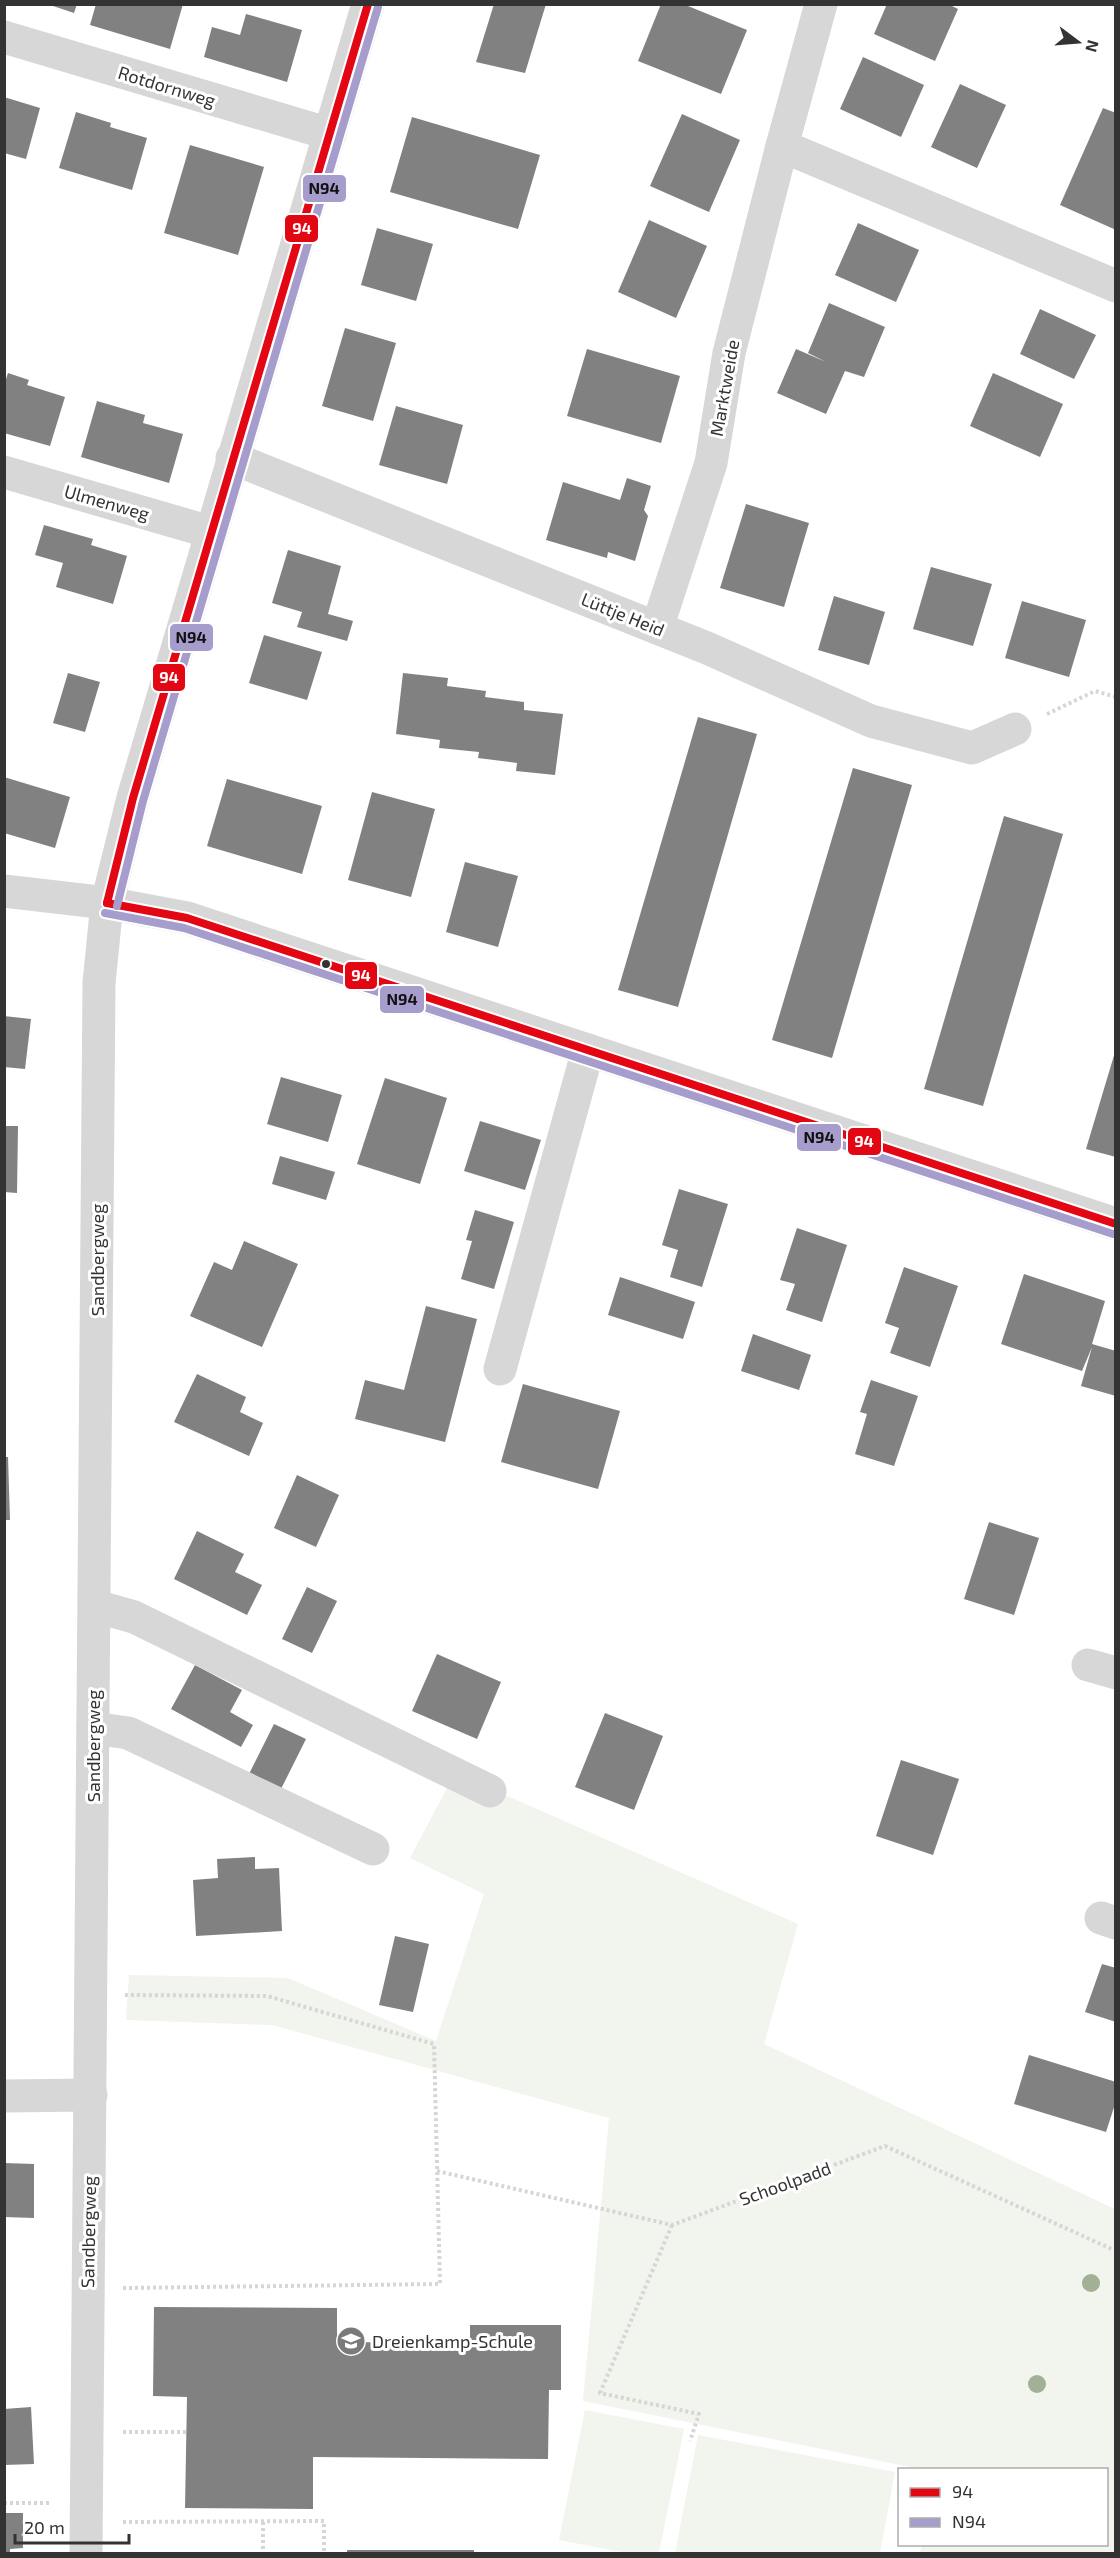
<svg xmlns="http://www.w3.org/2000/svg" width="1120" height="2558" font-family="'Exo 2',sans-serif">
	<rect width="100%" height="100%" fill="#fff"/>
	<g fill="#f1f5ed">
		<path d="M455,1773L798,1924L764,2044L1115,2209V2553H920L922,2544H1106V2470L920,2469L583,2401L609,2118L272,2025L126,2020L129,1975L288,1978L436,2041L484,1894L410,1858Z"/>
		<path d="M585,2410L684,2429L659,2553H626L559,2540Z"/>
		<path d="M698,2435L895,2472L880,2553H675Z"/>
	</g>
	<g fill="#818181">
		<path d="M47,4H77L74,13Z"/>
		<path d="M96,4L125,6L183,4L170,49L90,25Z"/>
		<path d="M494,4H546L525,73L476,62Z"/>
		<path d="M661,4H683L747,30L721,94L638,61Z"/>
		<path d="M887,4H948L958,9L935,61L874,34Z"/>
		<path d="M246,14L302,30L287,82L204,57L212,27L240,35Z"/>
		<path d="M863,57L924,85L901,137L840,109Z"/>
		<path d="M960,84L1006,105L977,168L931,147Z"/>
		<path d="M4,97L40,108L26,159L4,153Z"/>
		<path d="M1103,108L1116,113V230L1060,205Z"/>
		<path d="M76,112L111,123L110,127L147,138L132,190L59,168Z"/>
		<path d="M682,114L740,140L709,212L650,186Z"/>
		<path d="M412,117L540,155L518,229L390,192Z"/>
		<path d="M190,145L264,167L238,255L164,233Z"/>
		<path d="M649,220L707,246L676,318L618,292Z"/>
		<path d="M858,223L919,250L896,302L835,275Z"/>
		<path d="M377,228L433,244L416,301L361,285Z"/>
		<path d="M829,303L885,327L864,377L845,371L826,414L777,393L796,349L826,362L808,353Z"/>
		<path d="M1040,309L1096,335L1074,379L1020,354Z"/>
		<path d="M345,328L396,343L373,421L322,406Z"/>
		<path d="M587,349L680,376L661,443L567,416Z"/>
		<path d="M8,373L29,380L27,385L65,397L50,446L4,433V385Z"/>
		<path d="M993,373L1063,404L1040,457L970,426Z"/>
		<path d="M97,401L145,415L143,423L183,434L169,483L81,457Z"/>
		<path d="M396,406L463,425L447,484L379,465Z"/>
		<path d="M627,478L651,486L644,510L648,516L635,561L608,552L607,558L546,540L563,482L620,500Z"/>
		<path d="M746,504L809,523L784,607L720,588Z"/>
		<path d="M44,525L93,539L91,545L127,556L113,604L56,587L63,563L35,555Z"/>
		<path d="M288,550L341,566L328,614L353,621L347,641L297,627L302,612L272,603Z"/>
		<path d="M931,567L992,584L973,646L913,629Z"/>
		<path d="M834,596L885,612L869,665L818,650Z"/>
		<path d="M1022,601L1086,620L1069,677L1005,658Z"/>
		<path d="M264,635L322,652L307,700L249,683Z"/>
		<path d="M68,673L100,682L85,732L53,723Z"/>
		<path d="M403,673L448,678L447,686L486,691L485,697L524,702V710L563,714L555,775L516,771L517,763L478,758L479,752L439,748L440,740L396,734Z"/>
		<path d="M698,717L757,734L678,1007L618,990Z"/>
		<path d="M853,768L912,785L832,1058L772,1040Z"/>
		<path d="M4,777L70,797L55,848L4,833Z"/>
		<path d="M227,779L322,806L302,874L207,846Z"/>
		<path d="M372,792L435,809L411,897L348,880Z"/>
		<path d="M1004,816L1063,834L983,1106L924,1089Z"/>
		<path d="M465,862L518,876L498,947L446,932Z"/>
		<path d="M4,1016L31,1019L25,1069L4,1067Z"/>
		<path d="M1115,1052H1116V1157L1086,1149Z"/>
		<path d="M281,1077L342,1095L328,1142L267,1124Z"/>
		<path d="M385,1078L447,1098L420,1184L357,1164Z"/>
		<path d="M480,1121L541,1140L525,1190L464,1171Z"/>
		<path d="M4,1126H18L17,1193L4,1192Z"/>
		<path d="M280,1156L335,1172L326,1200L272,1184Z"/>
		<path d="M679,1189L728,1204L702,1287L670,1277L678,1250L662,1245Z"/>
		<path d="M475,1210L514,1222L494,1289L461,1279L472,1241L466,1240Z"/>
		<path d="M797,1228L847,1245L822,1322L786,1310L795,1284L780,1280Z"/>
		<path d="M244,1241L298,1264L262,1347L190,1316L214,1262L232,1270Z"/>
		<path d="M904,1267L958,1286L930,1367L890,1353L899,1328L885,1323Z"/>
		<path d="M1024,1274L1105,1301L1092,1344L1116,1351V1396L1081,1386L1092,1347L1082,1371L1001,1344Z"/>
		<path d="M620,1277L695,1302L683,1339L608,1315Z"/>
		<path d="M426,1306L477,1319L445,1442L355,1419L365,1380L404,1390Z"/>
		<path d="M753,1334L811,1355L799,1390L741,1371Z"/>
		<path d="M197,1374L246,1397L240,1412L263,1423L249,1456L174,1422Z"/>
		<path d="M871,1380L918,1396L894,1466L855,1454L867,1414L860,1412Z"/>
		<path d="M523,1384L620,1411L598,1489L501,1462Z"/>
		<path d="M4,1457H8L10,1520H4Z"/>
		<path d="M297,1475L339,1495L316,1547L274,1528Z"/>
		<path d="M989,1522L1039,1538L1014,1615L964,1599Z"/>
		<path d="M197,1531L244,1554L235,1572L262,1585L247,1615L174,1579Z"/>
		<path d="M307,1587L337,1601L312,1653L282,1639Z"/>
		<path d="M437,1654L501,1682L477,1739L412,1711Z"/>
		<path d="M195,1665L242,1690L230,1712L253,1725L241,1747L171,1709Z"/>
		<path d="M605,1713L663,1736L634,1810L575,1787Z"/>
		<path d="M274,1724L306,1739L281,1789L249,1774Z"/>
		<path d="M901,1760L959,1779L933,1855L876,1836Z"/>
		<path d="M255,1857V1869L279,1868L282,1931L196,1936L193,1880L218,1878L217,1859Z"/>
		<path d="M395,1936L429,1944L413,2012L379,2005Z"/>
		<path d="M1102,1964L1116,1968V2022L1085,2012Z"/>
		<path d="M1029,2055L1116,2082V2101L1106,2132L1014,2104Z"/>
		<path d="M4,2163L34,2164V2218L4,2217Z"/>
		<path d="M154,2307L337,2308V2342L470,2343V2325H561V2390H549L548,2459L313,2457V2509L185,2508L187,2397L153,2396Z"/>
		<path d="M31,2407L34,2464L4,2465V2409Z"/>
		<path d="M4,2513H23V2548L10,2549V2554H4Z"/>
		<rect x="347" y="2550" width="127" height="4"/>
	</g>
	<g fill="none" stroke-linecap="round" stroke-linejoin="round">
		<g stroke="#d6d6d6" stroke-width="4" stroke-dasharray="3 3" stroke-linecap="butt">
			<path d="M1047,714L1095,691L1116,697"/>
			<path d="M437,2171L672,2225L885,2146L1116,2251"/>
			<path d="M672,2225L600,2393L699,2414L690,2441"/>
			<path d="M123,2288L440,2284L434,2044L267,1996L125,1995"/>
			<path d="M123,2432H186"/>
			<path d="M4,2503H49"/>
			<path d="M123,2522L324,2521V2554"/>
			<path d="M263,2522V2550"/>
		</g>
		<g stroke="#d7d7d7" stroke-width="33">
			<path d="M4,37L330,134"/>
			<path d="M782,146L821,4"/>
			<path d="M232,458L707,648L871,721L972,748L1015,729"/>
			<path d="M4,472L210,532"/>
			<path d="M657,628L711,463L729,353L782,146L1116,286"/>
			<path d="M4,891L107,903L187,918L1116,1224"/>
			<path d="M500,1369L588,1050"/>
			<path d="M95,1606L134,1617L490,1791"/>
			<path d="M1088,1665L1116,1673"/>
			<path d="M93,1728L128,1733L373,1849"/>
			<path d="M1101,1918L1116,1923"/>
			<path d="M4,2096L91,2095"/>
			<path d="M86,2554L99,983L107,903L133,798L368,4"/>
		</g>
		<g stroke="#fff" stroke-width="12">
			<g id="bus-1">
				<path d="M107,903L187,918L1116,1224"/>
				<path d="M107,903L133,798L368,4"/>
			</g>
		</g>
		<g stroke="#fff" stroke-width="12">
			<g id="bus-2">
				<path d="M117,906L143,801L378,7"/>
				<path d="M105,913L184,928L1113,1234"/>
			</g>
		</g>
		<use href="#bus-1" stroke="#e30613" stroke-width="8"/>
		<use href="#bus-2" stroke="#a69dcd" stroke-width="8"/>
	</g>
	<g fill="#a2b095">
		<circle cx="1091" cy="2283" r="9"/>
		<circle cx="1037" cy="2384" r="9"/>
	</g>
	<defs>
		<g id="school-disc" transform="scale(1.5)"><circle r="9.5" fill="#7a7a7a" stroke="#fff"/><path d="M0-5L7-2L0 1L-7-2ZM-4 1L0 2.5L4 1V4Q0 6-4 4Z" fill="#fff"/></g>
	</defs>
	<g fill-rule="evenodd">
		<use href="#school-disc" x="351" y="2341"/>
	</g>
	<circle fill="#333" stroke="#fff" stroke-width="2" cx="326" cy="964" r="5"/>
	<g text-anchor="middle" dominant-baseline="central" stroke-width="6" stroke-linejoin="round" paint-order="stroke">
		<g font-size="18" fill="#333" stroke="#fff">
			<text transform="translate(167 86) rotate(17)">Rotdornweg</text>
			<text transform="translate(724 388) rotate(-80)">Marktweide</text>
			<text transform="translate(107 502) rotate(16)">Ulmenweg</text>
			<text transform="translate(623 614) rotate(22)">Lüttje Heid</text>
			<text transform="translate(97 1260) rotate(-90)">Sandbergweg</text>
			<text transform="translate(93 1746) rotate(-90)">Sandbergweg</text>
			<text transform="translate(785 2183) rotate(-20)">Schoolpadd</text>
			<text transform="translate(88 2232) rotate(-89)">Sandbergweg</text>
		</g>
		<g font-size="18" fill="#333" stroke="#fff" text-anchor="start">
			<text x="372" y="2341">Dreienkamp-Schule</text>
		</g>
	</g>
	<g stroke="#fff" stroke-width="2">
		<rect x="302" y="174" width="45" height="29" rx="6" fill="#a69dcd"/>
		<rect x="284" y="214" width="35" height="29" rx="6" fill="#e30613"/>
		<rect x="169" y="623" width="45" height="29" rx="6" fill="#a69dcd"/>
		<rect x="152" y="663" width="34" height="29" rx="6" fill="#e30613"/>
		<rect x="344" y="961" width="34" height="29" rx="6" fill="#e30613"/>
		<rect x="379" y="985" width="46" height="29" rx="6" fill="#a69dcd"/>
		<rect x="796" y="1123" width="46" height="29" rx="6" fill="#a69dcd"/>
		<rect x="847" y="1127" width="35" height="29" rx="6" fill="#e30613"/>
	</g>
	<g font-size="16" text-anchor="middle" font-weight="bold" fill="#fff">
		<text x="302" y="234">94</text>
		<text x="169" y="683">94</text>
		<text x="361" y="981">94</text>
		<text x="864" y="1147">94</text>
	</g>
	<g font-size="16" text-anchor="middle" font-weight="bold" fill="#111">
		<text x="324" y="194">N94</text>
		<text x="191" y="643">N94</text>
		<text x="402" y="1005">N94</text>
		<text x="819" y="1143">N94</text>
	</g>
	<rect width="1120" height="2558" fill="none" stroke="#333333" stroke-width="12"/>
	<rect x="898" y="2468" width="210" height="78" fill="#ffffff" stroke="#adadad" stroke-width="1.5"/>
	<rect x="910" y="2488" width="30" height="9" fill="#e30613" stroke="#adadad" stroke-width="1.5"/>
	<text x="952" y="2498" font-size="18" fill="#333333">94</text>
	<rect x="910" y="2518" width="30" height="9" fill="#a69dcd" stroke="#adadad" stroke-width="1.5"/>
	<text x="952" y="2528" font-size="18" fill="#333333">N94</text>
	<g transform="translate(1078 42) rotate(106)" stroke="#ffffff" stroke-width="4.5" paint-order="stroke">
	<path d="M0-4.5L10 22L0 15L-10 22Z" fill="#333333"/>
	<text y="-9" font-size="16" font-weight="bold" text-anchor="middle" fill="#333333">N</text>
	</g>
	<path d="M15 2534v9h114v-9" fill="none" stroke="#333333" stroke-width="3"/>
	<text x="24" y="2534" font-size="18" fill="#333333" stroke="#ffffff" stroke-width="4.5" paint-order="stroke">20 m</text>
</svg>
